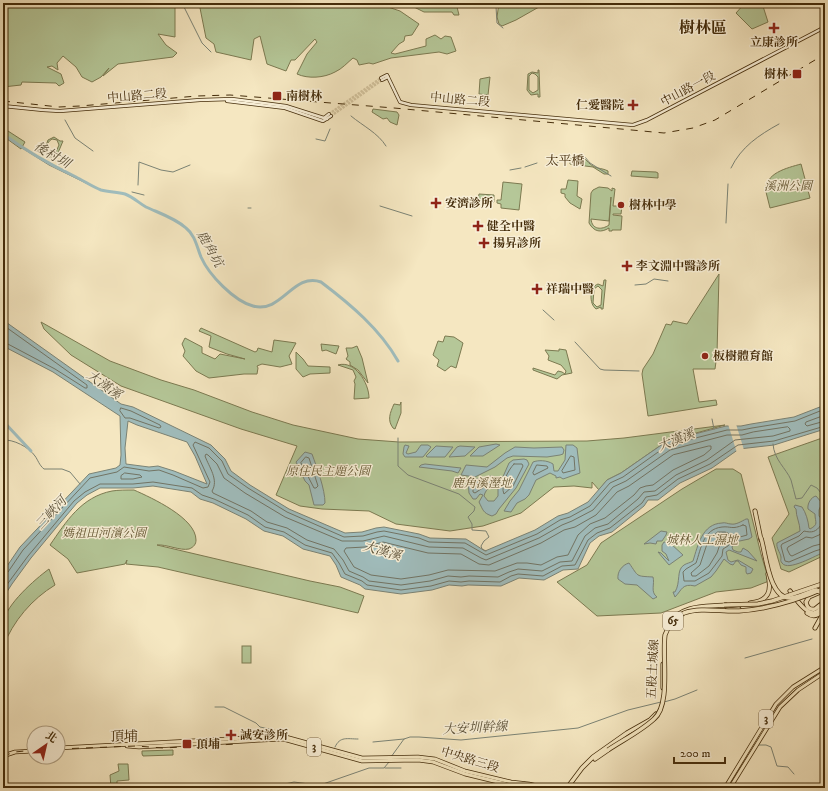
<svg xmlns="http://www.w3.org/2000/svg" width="828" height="791" font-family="'IM FELL DW Pica','Noto Serif TC',serif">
	<rect width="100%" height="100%" fill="#f5e7c1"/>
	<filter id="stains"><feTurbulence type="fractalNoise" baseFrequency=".005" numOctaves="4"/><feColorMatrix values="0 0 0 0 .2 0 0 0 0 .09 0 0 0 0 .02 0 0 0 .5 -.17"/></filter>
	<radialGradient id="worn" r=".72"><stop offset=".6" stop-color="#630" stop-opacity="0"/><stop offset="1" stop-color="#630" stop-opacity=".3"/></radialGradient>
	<g fill="#b5c798" stroke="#7c7a51" fill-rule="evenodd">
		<path d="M3,3H175V37L158,34L166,45L177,53L173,57L118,64L103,76L109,68L101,77L92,82L82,77L76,67L63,56L57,63L58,70L52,66L47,67L61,74L64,83L59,86L56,83L22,82L21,85L3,87Z"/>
		<path d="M199,3H379V4L400,11L419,24L412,35L405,36L404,41L399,44L391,53L395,54L426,46V39L435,35L441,39L445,36L451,37L456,51L447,54L439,52L391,58L373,64L369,63L359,65L357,60L353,58C348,62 342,69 335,72C324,78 308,79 297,74L307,54L317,42L315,39L295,60H291L286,71L267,64L260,36L254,39L251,60L216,52L214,44L206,38Z"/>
		<path d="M406,3H456L459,15H454L452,12H424Z"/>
		<path d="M499,3H546L516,20L502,26L499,24L497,17Z"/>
		<path d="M745,3H762L768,22L752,29L736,13Z"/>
		<path d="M538,70H539L540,97H538V94L531,95L527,90L528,74L532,72L538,73ZM532,73L535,74L538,77V90L533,93L529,90V76Z"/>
		<path d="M490,77L488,95L479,94L480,79Z"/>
		<path d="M373,109L397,112L399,115L397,125L390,122L387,118L383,119L372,112Z"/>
		<path d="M3,131L5,133L8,131L25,142L21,149L3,136Z"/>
		<path d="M54,137L60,141H63L55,160L54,159V157H47L44,151L48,140ZM52,139L57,140L59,145L55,154L50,156L47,154C44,149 47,142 52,139Z"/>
		<path d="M575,157L584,158C588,162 592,167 598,168C602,169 604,169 608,171V174H604L593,167L570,164V159Z"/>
		<path d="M801,164L810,198L770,208C769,203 767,197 766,192C764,173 787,168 801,164Z"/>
		<path d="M632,171L656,172L658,173V178L631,176Z"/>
		<path d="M568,180L578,181L577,196L582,199L580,209L570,203L565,197V194L561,193V189H566Z"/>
		<path d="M503,182L522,184L519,210L501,208V204L497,203V200H501Z"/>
		<path d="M599,187L608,188L612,191V188L615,189L613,206H622L621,214H613V215L622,216L621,230H612V231H609V228C601,233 594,232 589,223L591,193L593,190ZM611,197L609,225C602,230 592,230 591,219L609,221Z"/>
		<path d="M479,194L494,195V202L478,200Z"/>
		<path d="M719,274L717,354L715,369H693L699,402L716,400L717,405L648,416L642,374L643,369L653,354L666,324L671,325L673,321L687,324Z"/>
		<path d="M604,280H606L603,309H601V307L596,309C589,304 589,287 598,284L603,286ZM598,286L602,290L601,305L597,307L593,303L594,289Z"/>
		<path d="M41,322L110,361L161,380L194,390L252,412L293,425L358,439L399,442L587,441L624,438L725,425L667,441L621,473L607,480L599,490L592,482V488L574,486L554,487L521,513L483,526L450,531L396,524L369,511L322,509L300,506L276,495L297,446L241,429L121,386L71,355L44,329Z"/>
		<path d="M201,328L255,352L257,351L258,348L272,352L274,340L296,343L289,356L292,364L280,367L262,364L257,366L258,368L257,374H244L209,378L196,371L183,356L185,351L182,344L185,338L202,347V353L215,359L220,354L245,359L227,354L209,347L211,336L199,331Z"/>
		<path d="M445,336L454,337L463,343L456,368L451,366L445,371L437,366L439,360L433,355L438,341L443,342Z"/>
		<path d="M321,344L339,346L336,354L326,350L322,351Z"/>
		<path d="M357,346L362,358L368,383L358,370L350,365V362L346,359L348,356L346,348H352Z"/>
		<path d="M559,349L566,350L572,373L562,375L557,379L533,370V368L555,375L558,371L562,372L565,374L566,371L561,365L548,360L549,356L545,350L559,351Z"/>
		<path d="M296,352L303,359L308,366L330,367V373L310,374L303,377L296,369Z"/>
		<path d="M338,365C355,360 369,383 369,398L354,399L355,384L354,381L356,377L353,370Z"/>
		<path d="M401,402V413L395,429L393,428C387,420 390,413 394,404L400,405Z"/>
		<path d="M825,437V555L789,572L781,569L772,538L789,514L768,457Z"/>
		<path d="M716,469H733L741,474L761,554L769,581L751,588L716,592L661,613L597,616L557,582L587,565L601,543L682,489Z"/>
		<path d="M134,490C152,498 196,518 196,540C196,544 194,547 189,549C180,551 166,544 157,545L310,581L340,587L364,596L358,613L158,567L126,564L127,560L125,564L77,573L68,559L50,545C66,522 81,497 112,491C118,490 126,490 134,490Z"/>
		<path d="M49,569L55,585C32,599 13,621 3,647C3,639 1,629 3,622C7,604 34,580 49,569Z"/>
		<rect x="242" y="646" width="9" height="17"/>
		<path d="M173,750V755L143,756L142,754V751Z"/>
		<path d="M118,764H128L129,780L117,781V788H111L110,775L119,771Z"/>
	</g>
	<g fill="#a0bdbd" stroke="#7b8375" fill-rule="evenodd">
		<path d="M3,320L121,404L133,407L211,445L225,459L231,471L250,485L289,509L345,533L362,532L376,528L384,527L419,534L430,538L466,539L485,551L535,530L558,516L568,513L588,502L607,480L621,473L667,441L726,426H741L751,424L794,417L825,405V429L774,445L739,449L712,468L680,483L658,500H648L644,506L612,532L599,536L590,543L578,569L563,570L544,580L519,578L501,586L468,585L462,586L449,585L432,590L401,594L365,589L360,585L341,577L336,565L330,556L303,549L283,536L264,531L246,519L213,503L200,499L191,492L153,486L133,488H100L87,495L77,503L55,529L31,558L12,584L3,598V572L20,547L89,474L116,468L120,465L121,455L120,416L53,372L3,346ZM128,421L137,425L187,442L195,456L207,484L174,471L158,466L149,467L126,464L125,448Z"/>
		<path d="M496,444L500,445L483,456H470L479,447Z"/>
		<path d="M405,445L409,446L406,453L408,454L416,452L421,445H428L431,447L423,457H405L403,454L404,447Z"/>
		<path d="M566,445H573L577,448L580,473L563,479L560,477L556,478V476L550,473L536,480L529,495L525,499L517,503L511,512L504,511L510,501L519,490L533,462C538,460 547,460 553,464L554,471H558L565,460Z"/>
		<path d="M436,446L452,447H453L445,457H427L426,456Z"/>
		<path d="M460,446L475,447L465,456L449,457L457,447Z"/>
		<path d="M515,447L534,448L562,447L564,450L563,454L560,455L547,457L513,456L507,458L495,467L475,477L461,475L466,465L487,467L505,453Z"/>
		<path d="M305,452L312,454C317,468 325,489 325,503L323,505H314L309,485L305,481L296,462Z"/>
		<path d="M524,459L527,460L529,464L516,488L499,509L496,514L492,516C483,513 483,510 479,502L483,495L480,494L476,499H473L469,493L468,481C471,480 490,476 493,476C493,488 486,487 484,496L488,501H494L498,496V488L509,463L513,460Z"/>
		<path d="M425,464L461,468L458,473L452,471L419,467L421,465Z"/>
		<path d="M816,496L822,503L819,510V516L825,523V552C816,555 788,572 782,563C780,560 781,561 781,557C780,552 776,548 777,543L800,531C800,523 796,517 796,509L794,507L795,505L802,507C806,513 808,520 809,528L810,529C819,524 815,523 815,514L808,509C807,504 811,497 816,496Z"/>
		<path d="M746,519H748L752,537L749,539L735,542L732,547L733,550L738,552H741L743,548L748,551L757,561L729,550L726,552L728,560L731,562L738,560L753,569L751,573L747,574L746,572V567L741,565L738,561H736L733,565L730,564L724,559L716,571L711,577L695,586C682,583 682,590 675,597L673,592H675C681,582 676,570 684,565C687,563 690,563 693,561C698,545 702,524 722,523C725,522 728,524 731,524C736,525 742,521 746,519Z"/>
		<path d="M661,531L667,532L666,535L662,541H657L656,544L650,543L644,544Z"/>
		<path d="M664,542L670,543L683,555L669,565L658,552L661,553L669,561L666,554L662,551V545Z"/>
		<path d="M629,563C639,577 635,576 653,577C655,584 650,592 657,597L653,599L637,585L625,584L618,579C617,572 622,565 629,563Z"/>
	</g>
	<path fill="#f5e7c1" d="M728,424H736L744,450L737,453Z"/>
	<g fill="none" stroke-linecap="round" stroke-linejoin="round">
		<g stroke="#727464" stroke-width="1">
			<path d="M3,325L87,385V388H85L55,369L6,343H3"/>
			<path d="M121,408L131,411L160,425L161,427L159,428L130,418H125L120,411Z"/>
			<path d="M825,415L806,422L805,424L807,426L825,421"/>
			<path d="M788,427L790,429V431L773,436L735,440L707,460L676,475L655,491L644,492L638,499L608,524L595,528L585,536L572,561L560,562L542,571L518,569L509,572L498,577L469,576L461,577L448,576L430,581L401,585L369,581L363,577L349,571L343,560L334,549L307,540L287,528L267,522L251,511L213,493L212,491C219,480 209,467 205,456L206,454L208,455L217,464L224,478L245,493L285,517L342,541H363L384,536L429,547L463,548L481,558L486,560L539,538L562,525L572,521L593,510L613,487L626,481L670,450L727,435H742L753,432Z"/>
			<path d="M709,446H711V449L704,455L673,470L653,485L646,486L640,488L634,495L605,518L590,524L578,535L568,555L557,557L541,565L527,563H517L495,571L448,570L429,575L401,579L371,575L354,567L344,551L346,548L365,547L383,542L428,553L461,554L479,564L489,565L541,543L564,530L575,527L596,515L617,492L629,486L673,455Z"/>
			<path d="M571,456L574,457L575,470L563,473L562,471Z"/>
			<path d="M306,457L309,458L318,486L316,488H314L301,463Z"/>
			<path d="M514,464H522L523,466L513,486L504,494C500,486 508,470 514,464Z"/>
			<path d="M537,465L547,466L548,468L534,475L533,473Z"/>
			<path d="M125,473L140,475L142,477L133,479H121V476Z"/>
			<path d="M485,482L487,485L475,493L473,492V485Z"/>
			<path d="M743,525L746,526L747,535L733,539L728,546L723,549L722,556L709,573L695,581H684L683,572L686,569L696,563C701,549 703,529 722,527C731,526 732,530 743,525Z"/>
			<path d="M825,525H821C816,532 812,533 804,531L799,536L782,544L781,546L785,561L789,562L815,551L825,548"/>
			<path d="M825,530L819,535L812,538L806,537L788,547L787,549L790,555L792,556L813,546L825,543"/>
			<path d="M718,532H725L728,533L729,535L719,547L717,553L709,566L696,576H692L691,573L700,565L707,544L712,537Z"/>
			<path d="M3,574L8,572L23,550L90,478L117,472L124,467L149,471L159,470L173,475L203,488L208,487L210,482L193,445L195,442L209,448L222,461L228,474L248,488L287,512L344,537L363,536L377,532L384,531L419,538L429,542L465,543L486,555L537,534L560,520L570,517L590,506L610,483L623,477L668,445L727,430H742L752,428L795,421L825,409"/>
			<path d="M3,590L28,556L74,501L85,492L100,484H133L153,482L192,488L202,495L214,499L248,515L265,527L284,532L305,545L332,553L339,563L345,574L362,581L367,585L401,590L431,586L449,581L461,582L469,581L500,582L511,576L518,574L543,576L562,566L575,565L588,540L597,533L610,528L642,503L646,497L657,495L678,479L710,464L738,445L774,441L825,426"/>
		</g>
		<g stroke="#7b8375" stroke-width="1">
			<path d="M182,3L202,43L211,52"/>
			<path d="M497,3L496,7L497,23L503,28"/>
			<path d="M824,16H825"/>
			<path d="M351,116C363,126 378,133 386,146"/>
			<path d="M65,120L75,138L93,151"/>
			<path d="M3,136L49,165L94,187"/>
			<path d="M316,139L325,141L330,129"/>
			<path d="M549,162L557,163C564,157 575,156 584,156L590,163L611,176"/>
			<path d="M525,167L537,163"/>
			<path d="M731,168C741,147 759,135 779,124"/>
			<path d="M510,170L521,168"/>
			<path d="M138,185L139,162L161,170L173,172L190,165"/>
			<path d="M132,192L144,195"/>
			<path d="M380,206L412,216"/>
			<path d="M248,208H251"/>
			<path d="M726,223L728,184"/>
			<path d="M635,285L646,284L654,279L668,281"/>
			<path d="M543,310L554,320"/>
			<path d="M575,342L600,369L604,370L639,371"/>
			<path d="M712,419L714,429"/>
			<path d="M398,438V466L408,475L459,494L475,507L474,511L468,517L472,524V530L486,531L489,537L484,541L481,546L482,549L486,551"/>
			<path d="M3,440C13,439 29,447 35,456C38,460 39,465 44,469H62L70,472L80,484"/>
			<path d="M773,444C774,460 786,468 791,480C793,486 794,493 796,499L802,498L811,485L817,488L825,498"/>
			<path d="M745,658L812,639"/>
			<path d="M664,702L675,699L697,690"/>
			<path d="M215,707H224L256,723L260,727L274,730"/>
			<path d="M373,742L404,739"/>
			<path d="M758,745H766L771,747L777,766L788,767L794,774"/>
			<path d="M335,747C340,736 347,739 358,739"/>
			<path d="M391,757L404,739L410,737H419L461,740L578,728L628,710L661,702"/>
			<path d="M385,768H401"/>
			<path d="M267,788L294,782L309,784H323L369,768H384L389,762"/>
		</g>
		<g stroke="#a0bdbd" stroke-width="3">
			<path d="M3,134C26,151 51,165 76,177C84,181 93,187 101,190C109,192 117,192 125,194C133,197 139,203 146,207C159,213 175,218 186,228C195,235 197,247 201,257C209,275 234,301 253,306C282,314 293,272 321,282C350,304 380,329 398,361"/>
			<path d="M3,421L31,451"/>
		</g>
		<g stroke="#d2c29c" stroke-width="2.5" stroke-dasharray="2.5 1" stroke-linecap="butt">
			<path d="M329,114L381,78"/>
			<path d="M331,116L382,80"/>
		</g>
		<g stroke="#442c0a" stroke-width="4">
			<g id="secondary">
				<path d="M381,78L387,75L400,102L411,105L633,125L647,120L825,27"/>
				<path d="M382,80L388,77"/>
				<path d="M227,101L285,108L323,121L331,116"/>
				<path d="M3,106L43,110L60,111L200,100L232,99L286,106L327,119"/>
				<path d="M324,118L329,114"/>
			</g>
		</g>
		<g stroke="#442c0a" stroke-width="4.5">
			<g id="primary">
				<path d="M127,746L139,747L283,739L362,761L418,760L433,762L465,774L506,784L534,788"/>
				<path d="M58,748L282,736L362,758L418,757L435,759L465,771L511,782L529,784L546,788"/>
				<path d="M3,756L15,752L34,751"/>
				<path d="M725,788L776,704L793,687L825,667"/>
				<path d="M730,788L780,707L798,690L825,672"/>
			</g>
		</g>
		<g stroke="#442c0a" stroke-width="5">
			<g id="trunk">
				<path d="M755,511L761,540"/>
				<path d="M818,589L825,586"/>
				<path d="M790,591C795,598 810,621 819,610C823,606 822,600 825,595"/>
				<path d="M750,603C769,601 772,591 768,574"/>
				<path d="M820,605L815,609C810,610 807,608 806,602L809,597L825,590"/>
				<path d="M727,610L739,609"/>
				<path d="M807,613C815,619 821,614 825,606"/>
				<path d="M669,623C684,604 704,607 726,605"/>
				<path d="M815,628L825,610"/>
				<path d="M663,688V664"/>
				<path d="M595,759L608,750"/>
				<path d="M567,788L582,768L593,757L627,733L650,720L656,714"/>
			</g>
		</g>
		<use href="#secondary" stroke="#f8efd7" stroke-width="2.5"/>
		<use href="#primary" stroke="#f5e7c1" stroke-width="3"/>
		<use href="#trunk" stroke="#f5e7c1" stroke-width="3.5"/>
		<g stroke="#442c0a" stroke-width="1" stroke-dasharray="7 7" stroke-linecap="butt">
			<path d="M3,101L59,107L80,106L197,96L230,95L394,108L664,133L693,128L715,120L825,54"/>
			<path d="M58,749L136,746L163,748L237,744"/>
			<path d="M3,756L15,752L34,750"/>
		</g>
		<g stroke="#442c0a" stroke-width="5" stroke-linecap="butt">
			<g id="trunk-bridge">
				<path d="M761,538C766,554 769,600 791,598C799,597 808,592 816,590"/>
				<path d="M817,591L823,593L825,596"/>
				<path d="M724,605L758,604L772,601L825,583"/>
				<path d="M608,750C623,740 641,731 654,719C671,705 662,657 665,635C668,626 675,617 684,613C701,607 722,612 739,611C769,609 798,600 825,588"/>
			</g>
		</g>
		<use href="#trunk-bridge" stroke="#f5e7c1" stroke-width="3.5"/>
	</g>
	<g fill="#8f2418" stroke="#f8efd7" stroke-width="1.5">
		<path d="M772 22h4v4h4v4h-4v4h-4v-4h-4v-4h4z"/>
		<rect x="792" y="69" width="10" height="10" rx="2"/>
		<rect x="272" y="91" width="10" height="10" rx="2"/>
		<path d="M631 99h4v4h4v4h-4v4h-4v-4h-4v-4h4z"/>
		<path d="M434 197h4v4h4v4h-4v4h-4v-4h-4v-4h4z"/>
		<circle cx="621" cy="205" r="4"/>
		<path d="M476 220h4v4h4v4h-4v4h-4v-4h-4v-4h4z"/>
		<path d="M482 237h4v4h4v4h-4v4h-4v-4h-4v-4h4z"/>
		<path d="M625 260h4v4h4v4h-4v4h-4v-4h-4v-4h4z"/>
		<path d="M535 283h4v4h4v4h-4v4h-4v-4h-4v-4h4z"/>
		<circle cx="705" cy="356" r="4"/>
		<path d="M229 729h4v4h4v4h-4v4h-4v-4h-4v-4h4z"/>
		<rect x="182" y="739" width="10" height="10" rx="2"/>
	</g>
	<g text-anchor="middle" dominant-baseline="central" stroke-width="3" stroke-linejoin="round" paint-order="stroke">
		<g fill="#f8efd7" stroke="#7a6648" stroke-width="1">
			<rect x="663" y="612" width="20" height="18" rx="3"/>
			<rect x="759" y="710" width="14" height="18" rx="3"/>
			<rect x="307" y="738" width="14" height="18" rx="3"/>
		</g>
		<g font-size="11" font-weight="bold" fill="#442c0a">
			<text x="673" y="621">65</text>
			<text x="766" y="719">3</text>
			<text x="314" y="747">3</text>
		</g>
		<g font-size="12" font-weight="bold" fill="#442c0a" stroke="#f8efd7" text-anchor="start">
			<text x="774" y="42" text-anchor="middle">立康診所</text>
			<text x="788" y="74" text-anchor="end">樹林</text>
			<text x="286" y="96">南樹林</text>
			<text x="624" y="105" text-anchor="end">仁愛醫院</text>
			<text x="445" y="203">安濟診所</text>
			<text x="629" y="205">樹林中學</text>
			<text x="487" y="226">健全中醫</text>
			<text x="493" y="243">揚昇診所</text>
			<text x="636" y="266">李文淵中醫診所</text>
			<text x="546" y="289">祥瑞中醫</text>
			<text x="713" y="356">板樹體育館</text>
			<text x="240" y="735">誠安診所</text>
			<text x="196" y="744">頂埔</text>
		</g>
		<g font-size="12" fill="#442c0a" stroke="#f8efd7">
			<text transform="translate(688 89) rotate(-28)">中山路一段</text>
			<text transform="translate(137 96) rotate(-5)">中山路二段</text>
			<text transform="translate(460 100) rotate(5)">中山路二段</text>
			<text transform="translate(653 669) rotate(-87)">五股土城線</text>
			<text transform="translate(470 760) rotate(17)">中央路三段</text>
		</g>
		<g font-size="12" font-style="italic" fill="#60532e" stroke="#f8efd7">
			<text x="788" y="186">溪洲公園</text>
			<text x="328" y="471">原住民主題公園</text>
			<text x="482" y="483">鹿角溪溼地</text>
			<text x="104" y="533">媽祖田河濱公園</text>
			<text x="702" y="540">城林人工濕地</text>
		</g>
		<g font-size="13" font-style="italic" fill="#5b5037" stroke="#f8efd7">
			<text transform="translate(52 155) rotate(30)">後村圳</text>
			<text transform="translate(210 249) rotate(60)">鹿角坑</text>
			<text transform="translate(104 385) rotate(36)">大漢溪</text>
			<text transform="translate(676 440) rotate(-22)">大漢溪</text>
			<text transform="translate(51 513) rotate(-47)">三峽河</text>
			<text transform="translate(382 551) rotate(16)">大漢溪</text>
			<text transform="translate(475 728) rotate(-3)">大安圳幹線</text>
		</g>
		<g font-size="13" fill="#442c0a" stroke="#f8efd7">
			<text x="565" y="161">太平橋</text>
		</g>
		<g font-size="14" fill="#442c0a" stroke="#f8efd7">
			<text x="124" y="737">頂埔</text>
		</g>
		<g font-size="16" font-weight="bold" fill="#442c0a" stroke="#f8efd7">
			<text x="703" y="28">樹林區</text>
		</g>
	</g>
	<rect width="828" height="791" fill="none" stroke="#f5e7c1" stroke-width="16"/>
	<rect x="4" y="4" width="820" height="783" fill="none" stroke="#442c0a" stroke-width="2"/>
	<rect x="8" y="8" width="812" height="775" fill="none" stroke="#442c0a"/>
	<g transform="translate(46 745) rotate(34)"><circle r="19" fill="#f8efd7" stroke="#b0a185"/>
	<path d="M0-3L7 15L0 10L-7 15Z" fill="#8f2418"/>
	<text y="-6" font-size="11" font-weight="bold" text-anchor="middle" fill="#442c0a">北</text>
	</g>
	<path d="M674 757v6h51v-6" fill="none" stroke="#442c0a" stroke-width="2"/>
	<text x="680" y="757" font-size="12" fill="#442c0a" stroke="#f8efd7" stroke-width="3" paint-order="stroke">200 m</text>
	<rect width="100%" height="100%" filter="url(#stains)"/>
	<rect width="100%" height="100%" fill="url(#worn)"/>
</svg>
